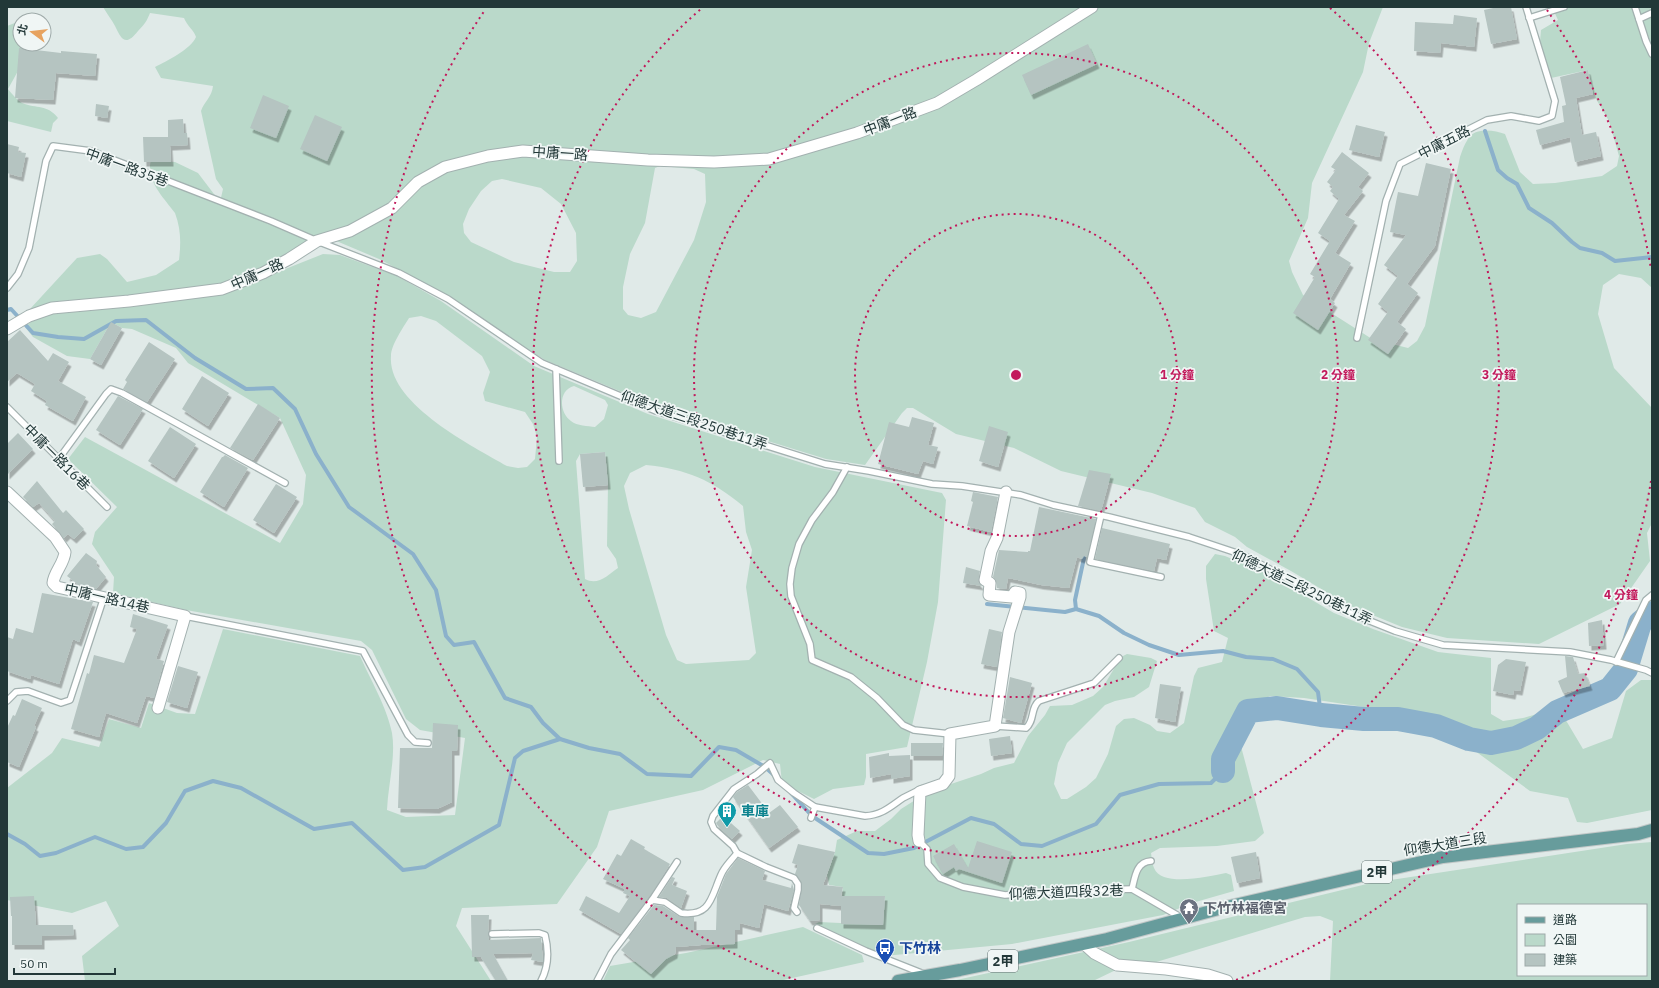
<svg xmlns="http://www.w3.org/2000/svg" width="1659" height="988" font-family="'IBM Plex Sans','Noto Sans TC',sans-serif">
	<defs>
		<filter id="shadow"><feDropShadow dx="2.5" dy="4.5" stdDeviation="0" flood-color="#0004"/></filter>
	</defs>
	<rect width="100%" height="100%" fill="#e0eae8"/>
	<g fill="#bad9ca" fill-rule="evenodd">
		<path d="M103,7H1383L1369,43L1363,72L1312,183L1308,218L1289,261L1292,272L1303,295L1372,339L1408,348L1417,341L1425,326L1460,157C1462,151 1464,145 1468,139C1475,127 1494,130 1505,134L1520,172L1533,184L1555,183L1602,176L1617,166L1619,156L1609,121L1593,94L1588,70L1551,78L1540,42L1541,30L1558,20L1552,7H1652V288L1641,278L1619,274L1603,285L1598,314L1614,368L1652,408V523L1647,533L1650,561L1620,604L1539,644L1447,638L1402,627L1348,605L1291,571L1247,547L1235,537L1205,522L1195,508L1152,493L1061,471L1014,448L956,434L913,408H907L902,413L865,465L826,459L658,407L545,360L415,278L379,259L334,240L305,244L262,268L221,284L30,309L77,258L100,254L107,259L127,282L156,275L179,260C181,243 181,229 175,213C164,198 145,180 151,160L175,162L198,173L220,202L223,189L216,179L201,111C204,102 212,97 213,86L161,78L155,67C167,61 191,49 196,37C194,30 187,26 184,18L150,13C147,21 144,25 138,31C126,46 122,41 115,26C112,20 107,14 103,7ZM660,166L694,169L705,174L706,202L694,240L656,312L641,318L628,315L623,309V287L630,254L645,223L655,168ZM502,179L541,188L561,204L576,233L577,261L570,272H554L514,262L471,242L464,233L463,224L469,209L481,191L492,181Z"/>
		<path d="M20,21V44H25L20,52L18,71L8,89C12,94 17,100 22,103C37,109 47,104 58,118L53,123L51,132L7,121V26Z"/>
		<path d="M323,254L340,255L397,276L441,301L534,366L648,414L815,467L942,493L946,500L938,602L927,662L907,747L866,754V777L864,785L833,789L814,799L782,783L780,764L763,760L703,790L609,811L597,847L557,904L462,908L456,926L491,981H85L82,956L119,926L106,901L72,913L7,900V788L52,753L62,738L99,747L109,719L141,728L149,703L177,713L195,714L223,629L360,656C370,679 387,707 392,733C396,757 388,785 387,810L406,817L455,815L465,738L420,730L406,719L372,650L361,641L186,610L113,593L114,577L92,544L95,532L117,507L68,459L85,437L280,543L303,504L306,475L280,418L188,363L176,348L132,329L122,328L111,322L90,359L67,356L33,337L25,327L35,318L56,312L138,306L223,294ZM421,316L436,321L482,356L490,372L483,393L485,401L525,412L533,424L537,437L535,459L527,467L518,468L507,466C472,446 387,403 391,356C391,345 403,328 409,318ZM574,386L605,400L608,405L604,419L595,427C588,426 577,426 571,421C559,413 558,390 574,386ZM605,452L608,485L607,546L616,559L618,568C608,575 598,586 585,579L576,461L580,454ZM646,465C686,469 712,480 743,506L746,532L752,550L746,587L756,653L749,660L686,664L677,660L666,635L629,509L624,486L630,473Z"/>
		<path d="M1215,554L1225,556L1266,573L1334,613L1373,629L1438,652L1491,658V714L1503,721L1523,718L1551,710L1561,712L1583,749L1612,738L1626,691L1641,680H1652V810L1587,823L1577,822L1568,798L1530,791L1471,748L1432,729L1384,710L1304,698L1270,696L1239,712L1238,735L1264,833L1255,841L1217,846L1160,848L1151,853C1152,858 1152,864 1154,868C1162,888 1210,876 1226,873L1231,875L1234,891L1192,903L1163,915L1012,944L884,956L815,924L819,922L883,925L885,896H842L843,887L829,885L827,875L835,852L837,840L857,831H875L891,819L901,809L920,797L951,784L981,774L994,768L1014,763L1028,736L1045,715L1050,706L1072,705L1093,696L1103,687L1121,657L1127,654L1151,658L1157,661L1149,687L1134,697L1115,701L1105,705L1067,743L1058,763L1054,784L1061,799H1067L1086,787L1096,778L1108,754L1116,726L1124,719L1134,718L1150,725L1157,731L1170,733L1184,723L1194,676L1198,668L1222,662L1228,638L1214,631L1206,579V566Z"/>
		<path d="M1652,842V981H1330L1333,921L1320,916L1305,917L1153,963L1120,968L1093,981H952L1129,942L1371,883L1627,844ZM1518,905H1646V975H1518Z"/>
		<path d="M803,927L862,955L864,962L779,981H603L610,966L686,953Z"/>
	</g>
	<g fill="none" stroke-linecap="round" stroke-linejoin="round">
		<g stroke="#8bb1cb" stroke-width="4">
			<path d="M1485,131L1498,170L1507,178L1517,184L1529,208L1552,223L1572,242L1580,248L1602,253L1615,261L1652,257"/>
			<path d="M7,310L11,309L33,333L58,337L84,339L116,321L146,320L195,358L246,389L273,388L295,409L316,454L349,507L413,554L436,590L446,636L454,645L474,642L505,698L531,707L543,723L560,739"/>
			<path d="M987,604L1065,612L1076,609L1099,616L1124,633L1149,645L1179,655L1223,651L1246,657L1273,659L1297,669L1318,692L1321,715"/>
			<path d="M1076,609L1075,600L1084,558"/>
			<path d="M791,793L812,816L868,853L884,854L914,848L971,818L994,824L1021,844L1042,846L1096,824L1120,795L1159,784L1211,783L1223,771"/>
			<path d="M7,834L25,844L40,856L56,853L95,837L126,849L143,847L166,823L185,791L213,781L241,788L314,829L352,823L403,870L425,867L499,825L515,758L523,751L560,739L589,748L620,754L647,774L691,776L719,747L736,750L765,767L775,776"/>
		</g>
		<path stroke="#8bb1cb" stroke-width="24" d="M1223,771V759L1248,711L1277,708L1321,715L1364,719H1398L1436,726L1469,739L1491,743L1516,738L1537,728L1557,712L1610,689L1626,669L1640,623L1652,613"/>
	</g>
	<g fill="#b5c4c1" filter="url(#shadow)">
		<path d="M1498,7H1511L1517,39L1491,44L1484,10Z"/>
		<path d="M1454,15L1477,18L1474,47L1441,43L1440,53L1414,51L1415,22L1453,24Z"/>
		<path d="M1088,44L1097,64L1031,95L1022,75Z"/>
		<path d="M19,48L61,53V51L97,54L95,76L56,73L53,100L15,98Z"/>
		<path d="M1588,70L1593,94L1576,98L1582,135L1596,132L1601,156L1575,162L1570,137L1540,145L1536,130L1564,122L1562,106L1566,105L1560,77Z"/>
		<path d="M263,95L289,106L276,138L250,128Z"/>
		<path d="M96,104L109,106L107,118L95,116Z"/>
		<path d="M315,115L342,127L327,161L300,149Z"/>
		<path d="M183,119L184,133H187L188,145L170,146L171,162H144L143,137H168V120Z"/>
		<path d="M1356,125L1385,132L1379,157L1349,150Z"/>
		<path d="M7,144L19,147L18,152L26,153L21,177L7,173Z"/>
		<path d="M1342,152L1369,173L1358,187L1363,191L1344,215L1355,221L1335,253L1351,263L1330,299L1335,303L1318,330L1293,313L1315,277L1310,274L1330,241L1318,233L1339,199L1330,191L1333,187L1327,182L1336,170L1331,167Z"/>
		<path d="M1426,163L1451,169L1435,246L1407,284L1418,293L1397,322L1406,329L1388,354L1368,340L1388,312L1378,304L1398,276L1384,265L1406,235L1390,232L1398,192L1418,196Z"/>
		<path d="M111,322L122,328L101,365L90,359Z"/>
		<path d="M20,330L48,361L53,353L69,362L58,381L86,397L73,421L45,405L47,401L31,391L35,384L17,373L7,382V342Z"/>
		<path d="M149,342L175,359L147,402L123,389L127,382L125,380Z"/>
		<path d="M202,376L229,393L208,426L182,409Z"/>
		<path d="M118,396L143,409L120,445L96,430Z"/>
		<path d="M258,404L280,418L253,460L230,448Z"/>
		<path d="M912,417L934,423L928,445L938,447L933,464L923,461L918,474L878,464L889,422L909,427Z"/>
		<path d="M989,426L1008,432L998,467L979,461Z"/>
		<path d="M170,427L196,444L174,478L148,461Z"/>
		<path d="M18,433L33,449L7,475V444Z"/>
		<path d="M605,452L608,485L583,487L580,454Z"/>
		<path d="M225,455L248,468L224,507L200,492L222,457H223Z"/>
		<path d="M1089,470L1111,474L1101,511L1078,506Z"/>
		<path d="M37,481L63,513L66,510L84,529L74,539L68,534L64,538L52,524L55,521L39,503L33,507L23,497Z"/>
		<path d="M276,484L297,497L274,533L253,520Z"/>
		<path d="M973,492L998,497L991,532L967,526L973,502L971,501Z"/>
		<path d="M1039,507L1096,519L1087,557L1084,556L1082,559L1077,557L1069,588L1041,585L1008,578L1006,589L997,588L996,580L993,577L999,550L1028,552V551H1030Z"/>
		<path d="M1102,528L1170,544L1166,560L1157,558L1154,571L1095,559Z"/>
		<path d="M86,553L97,561L96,565L106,577L96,589L79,585L67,576Z"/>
		<path d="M966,567L980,571L978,582L982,586L963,583Z"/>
		<path d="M42,593L93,602L79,642L73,639L59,684L31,675L30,679L7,671V637L13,639L16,628L33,633Z"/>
		<path d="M133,614L168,625L156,659L164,661L154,698L146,696L137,723L106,713L99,737L71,729L87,673L89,674L94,655L124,663L137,629L130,627Z"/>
		<path d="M1602,620L1604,645L1589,646L1588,623Z"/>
		<path d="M989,629L1002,632L997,667L981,664Z"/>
		<path d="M1565,656L1573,657L1578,674L1585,673L1590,686L1563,693L1558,681L1567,677Z"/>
		<path d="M1506,659L1526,662L1520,691L1514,690L1513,695L1493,691L1498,665Z"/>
		<path d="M178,666L198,672L187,708L167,702Z"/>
		<path d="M1010,677L1032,683L1021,723L1003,718Z"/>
		<path d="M1160,684L1181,687L1175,722L1155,718Z"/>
		<path d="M22,699L42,708L34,726L36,727L19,767L7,762V728L13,715L15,716Z"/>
		<path d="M433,723L458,725L457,751H452V802L437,809L398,808L400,748H432Z"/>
		<path d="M1010,736L1012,753L991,756L989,739Z"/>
		<path d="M911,743H943L942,756H911Z"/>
		<path d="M889,753V756L910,755V776L891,779V774L870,778L869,757Z"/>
		<path d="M748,785L769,813L780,805L798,827L769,848L733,797L737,792Z"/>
		<path d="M723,816L740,831L732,839L718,826L716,823Z"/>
		<path d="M631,839L645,847L644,849L670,864L649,898L621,934L579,910L586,896L619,913L630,896L623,893L625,889L603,879L617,854L621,856Z"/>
		<path d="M977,841L1012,852L1002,883L959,869L956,871L954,867L943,874L933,856L954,844L968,868Z"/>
		<path d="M798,844L835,852L823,885L843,887L841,896H885L883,925L841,924V906L820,904V920L810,921L799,905L802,884L795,874L798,865L792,863Z"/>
		<path d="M1256,852L1260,878L1237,883L1231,857Z"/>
		<path d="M738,858L765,871L762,880L791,888L792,883L794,890L788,911L764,904L759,928L740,923V930H735V944L701,945L676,947L675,954L666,959L651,974L621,950L630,940L628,938L654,905L663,906L680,917H694V930H716L717,897L726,874Z"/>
		<path d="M672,877L675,878L672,885L687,891L681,908L667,898L659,897Z"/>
		<path d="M34,896L36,925H73L74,935L42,936V945H12V916H11L10,897Z"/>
		<path d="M471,915H489L488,934L489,940L541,938L543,962L531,960L533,953L493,954L508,981H496L481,957H472Z"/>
	</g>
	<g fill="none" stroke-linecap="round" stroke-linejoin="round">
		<g stroke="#a3b1b0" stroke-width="8">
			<g id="service">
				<path d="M1635,7L1646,41L1652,54"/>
				<path d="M1529,18L1564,7"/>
				<path d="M1639,19L1652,13"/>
				<path d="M7,288L18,274L29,248L46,161L53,146L91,151L271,221L317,241L399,273L448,299L542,363L656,411L825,464L869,471L932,484L962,486L1021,495L1053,505L1109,517L1189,537L1243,555L1306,588L1345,611L1395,631L1443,645L1570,652L1611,660L1646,670L1652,673"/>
				<path d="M1357,338L1386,201L1400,164L1487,120L1511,116L1539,121L1552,116L1555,101L1526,7"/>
				<path d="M556,369L559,461"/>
				<path d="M7,407L107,507"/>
				<path d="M58,460L106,394L111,389L122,393L285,483"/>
				<path d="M847,467L833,492L812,520L799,544L792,568L790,584L791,596L810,644L812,660L851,677L877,698L903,725L914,730L950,734"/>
				<path d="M1101,515L1090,562L1161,577"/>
				<path d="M185,616L363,651L408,735L415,742L428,743"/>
				<path d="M1616,662L1646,600L1652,595"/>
				<path d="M7,701L16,692L28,691L61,703L70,700L104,597"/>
				<path d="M995,726L1026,728C1035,721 1030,708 1039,701L1094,683L1119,658"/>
				<path d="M815,807L865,816C882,815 890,807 903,798C909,795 915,792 921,789"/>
				<path d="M919,841L927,849L928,864L940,878L963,887L1005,895L1064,891L1132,889L1182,918"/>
				<path d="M737,853L766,867L794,878L798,884V890L794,908L797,912"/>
				<path d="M1132,889C1135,877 1136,862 1151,861"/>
				<path d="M652,900L677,862"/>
				<path d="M817,928L866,951L924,974"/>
				<path d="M492,934L539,933L545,935C549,951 549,966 541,981"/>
				<path d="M597,981L611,954L652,900L665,902L681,913C711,917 711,897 721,875C724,867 732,860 737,853L733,846L714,829L711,822L713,816L734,789L757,774L770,763L778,780L794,793L815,807L811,818"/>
			</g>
		</g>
		<g stroke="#a3b1b0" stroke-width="13">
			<g id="minor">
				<path d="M7,329L29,316L52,308L129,301L222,289L263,273L289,259L317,241L350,231L392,208L418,182L445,167L488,156L523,151L648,160L714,162L769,159L857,133L937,103L976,80L1092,7"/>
				<path d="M7,492L55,537L65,552C64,564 54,572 53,583L57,587L185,616L158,708"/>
				<path d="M919,841L918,835L920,792L943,784L949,776L950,734L995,726L1009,632L1020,597V593L1015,592L1012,597L989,595L990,583L985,580L991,551L997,538L1006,492"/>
				<path d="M1084,944L1094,953L1117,965L1166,969L1208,975L1227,981"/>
			</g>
		</g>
		<g stroke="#c1c7c7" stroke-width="14">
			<path id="primary" d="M898,981L960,970L1107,939L1226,907L1443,857L1638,834L1652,830"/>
		</g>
		<use href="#service" stroke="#fff" stroke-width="5.5"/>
		<use href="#minor" stroke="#fff" stroke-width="11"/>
		<use href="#primary" stroke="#679c9c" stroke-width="12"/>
	</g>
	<g fill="none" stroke="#c2185b" stroke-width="2" stroke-dasharray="2 4">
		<circle cx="1016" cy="375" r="161"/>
		<circle cx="1016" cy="375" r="322"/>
		<path d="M1330 8A483 483 0 1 1 702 8"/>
		<path d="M1651 481A644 644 0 0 1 1236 980M796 980A644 644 0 0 1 485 10M1547 10A644 644 0 0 1 1651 269"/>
	</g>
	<defs>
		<g id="building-pin" transform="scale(1)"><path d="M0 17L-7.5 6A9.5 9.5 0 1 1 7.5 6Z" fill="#0f9aa8" stroke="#f0f6f5"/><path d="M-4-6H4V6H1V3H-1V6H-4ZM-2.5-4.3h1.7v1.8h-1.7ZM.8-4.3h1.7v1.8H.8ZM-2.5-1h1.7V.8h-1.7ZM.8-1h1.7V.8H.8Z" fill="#fff"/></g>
		<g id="temple-pin" transform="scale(1)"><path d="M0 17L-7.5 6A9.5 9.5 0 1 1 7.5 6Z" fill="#6b7280" stroke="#f0f6f5"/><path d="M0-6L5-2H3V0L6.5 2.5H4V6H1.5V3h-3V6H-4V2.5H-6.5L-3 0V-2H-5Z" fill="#fff"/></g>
		<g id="bus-pin" transform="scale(1)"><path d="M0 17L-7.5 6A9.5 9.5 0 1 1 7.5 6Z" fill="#1a4fb4" stroke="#f0f6f5"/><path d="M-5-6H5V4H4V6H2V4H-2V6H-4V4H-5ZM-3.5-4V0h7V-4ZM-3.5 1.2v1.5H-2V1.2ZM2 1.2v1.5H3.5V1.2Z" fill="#fff"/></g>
	</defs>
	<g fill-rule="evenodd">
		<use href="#building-pin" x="727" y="811"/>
		<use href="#temple-pin" x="1189" y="908"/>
		<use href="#bus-pin" x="885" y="948"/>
	</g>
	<g text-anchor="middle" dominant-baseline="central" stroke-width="3.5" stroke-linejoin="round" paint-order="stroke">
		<g fill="#f0f6f5" stroke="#607171" stroke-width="1">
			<rect x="1362" y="861" width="30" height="22" rx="3"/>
			<rect x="988" y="950" width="30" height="22" rx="3"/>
		</g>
		<g font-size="13" font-weight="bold" fill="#223838">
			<text x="1377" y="872">2甲</text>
			<text x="1003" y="961">2甲</text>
		</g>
		<g font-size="14" fill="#223838" stroke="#f0f6f5">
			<text transform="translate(890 121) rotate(-21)">中庸一路</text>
			<text transform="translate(1444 142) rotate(-27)">中庸五路</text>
			<text transform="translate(560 153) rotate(4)">中庸一路</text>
			<text transform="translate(127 167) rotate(20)">中庸一路35巷</text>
			<text transform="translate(257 274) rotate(-24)">中庸一路</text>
			<text transform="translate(694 420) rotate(19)">仰德大道三段250巷11弄</text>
			<text transform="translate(57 457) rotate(45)">中庸一路16巷</text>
			<text transform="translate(1302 587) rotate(26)">仰德大道三段250巷11弄</text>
			<text transform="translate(107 598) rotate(13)">中庸一路14巷</text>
			<text transform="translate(1445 844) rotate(-9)">仰德大道三段</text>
			<text transform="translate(1066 892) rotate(-2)">仰德大道四段32巷</text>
		</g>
		<g font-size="14" font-weight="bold" fill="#0d838f" stroke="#f0f6f5" text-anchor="start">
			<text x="741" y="811">車庫</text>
		</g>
		<g font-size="14" font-weight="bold" fill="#5b616d" stroke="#f0f6f5" text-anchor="start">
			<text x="1203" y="908">下竹林福德宮</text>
		</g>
		<g font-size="14" font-weight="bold" fill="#164399" stroke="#f0f6f5" text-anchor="start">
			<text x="899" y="948">下竹林</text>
		</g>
	</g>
	<circle cx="1016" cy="375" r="6" fill="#c2185b" stroke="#f0f6f5" stroke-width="2"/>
	<g font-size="12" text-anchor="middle" font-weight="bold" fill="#c2185b" stroke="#f0f6f5" stroke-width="3.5" stroke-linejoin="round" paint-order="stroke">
		<text x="1177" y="379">1 分鐘</text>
		<text x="1338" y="379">2 分鐘</text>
		<text x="1499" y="379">3 分鐘</text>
		<text x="1621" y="599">4 分鐘</text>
	</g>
	<rect width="1659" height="988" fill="none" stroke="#223838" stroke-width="16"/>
	<rect x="1517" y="904" width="130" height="72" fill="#f0f6f5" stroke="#9eaaa9"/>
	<rect x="1525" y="917" width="20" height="6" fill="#679c9c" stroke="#9eaaa9"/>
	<text x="1553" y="924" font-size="12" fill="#223838">道路</text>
	<rect x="1525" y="934" width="20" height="12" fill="#bad9ca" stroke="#9eaaa9"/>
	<text x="1553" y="944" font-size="12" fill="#223838">公園</text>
	<rect x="1525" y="954" width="20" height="12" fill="#b5c4c1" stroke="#9eaaa9"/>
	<text x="1553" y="964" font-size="12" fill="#223838">建築</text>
	<g transform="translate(32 32) rotate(285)"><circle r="19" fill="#f0f6f5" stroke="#9eaaa9"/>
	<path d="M0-3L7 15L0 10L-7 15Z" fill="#e7a360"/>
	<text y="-6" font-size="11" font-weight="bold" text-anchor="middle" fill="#223838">北</text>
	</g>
	<path d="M14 968v6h101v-6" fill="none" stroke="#223838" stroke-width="2"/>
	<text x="20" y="968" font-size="12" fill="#223838" stroke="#f0f6f5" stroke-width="3" paint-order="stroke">50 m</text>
</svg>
